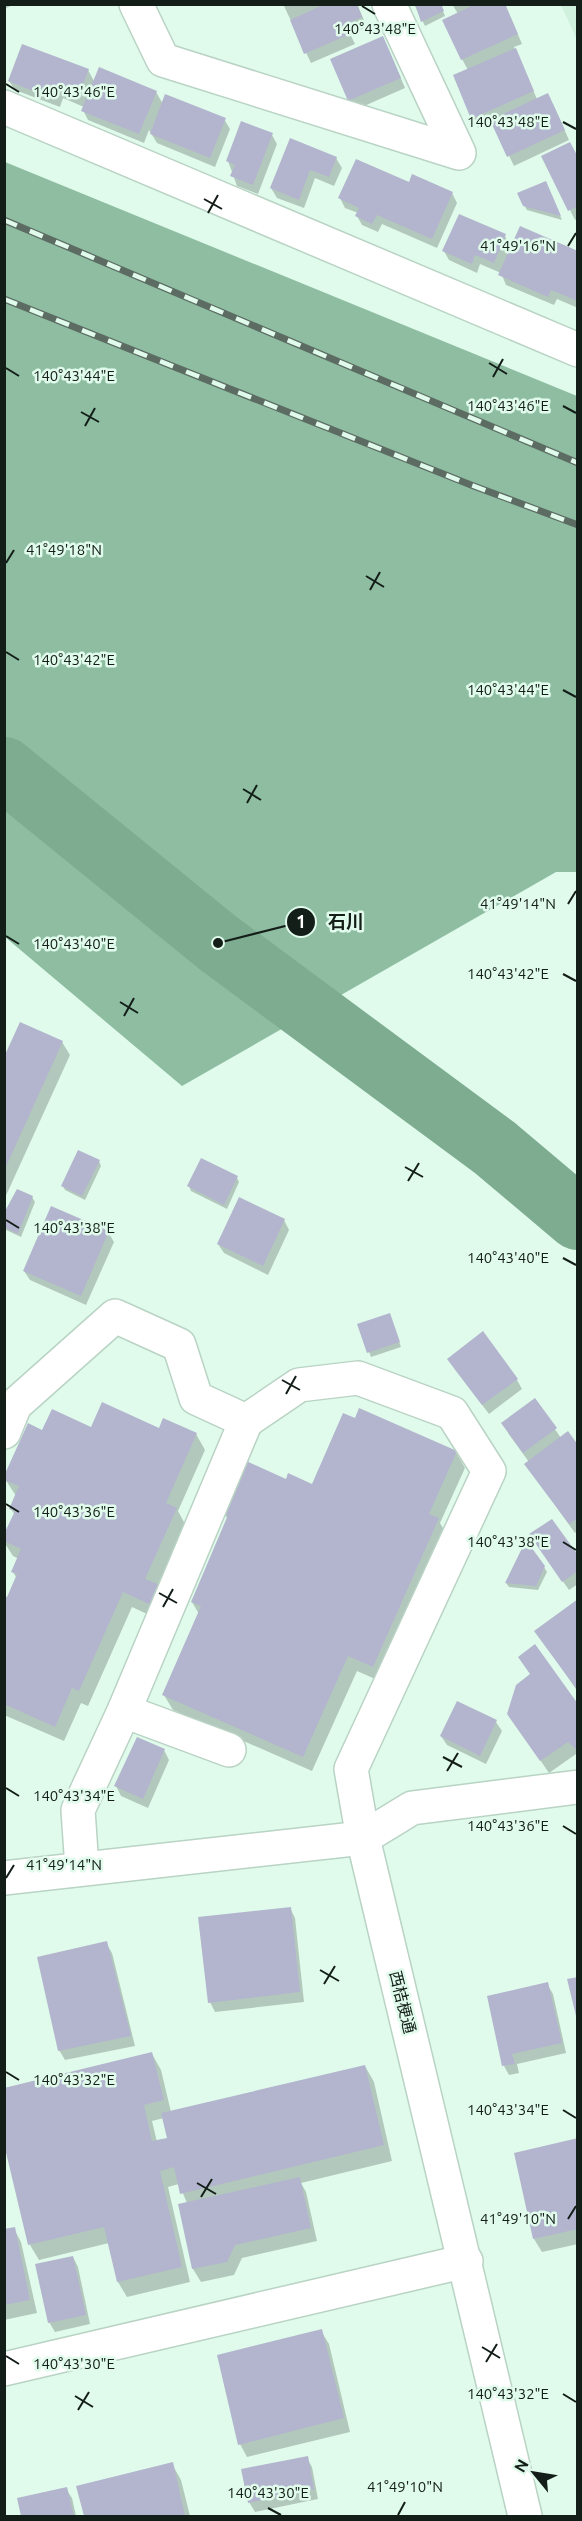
<svg xmlns="http://www.w3.org/2000/svg" width="582" height="2521" font-family="Ubuntu,'Noto Sans JP',sans-serif">
	<rect width="100%" height="100%" fill="#e0fbeb"/>
	<path fill="#cff1dd" d="M561,5H577V40Z"/>
	<path fill="#8ebda2" d="M5,162L577,396V872H556L182,1086L5,937Z"/>
	<g fill="#0003" fill-rule="evenodd">
		<path d="M4,4H15L4,9Z"/>
		<path d="M283,4H357L367,27L350,34L355,44L311,63Z"/>
		<path d="M418,4H440L445,16L425,26L415,6Z"/>
		<path d="M452,4H505L522,44L514,47L537,99L553,104L569,140L514,166L492,121L478,128L472,118L468,70L462,59L458,14Z"/>
		<path d="M388,48L405,88L355,110L332,60Z"/>
		<path d="M88,70L94,81L156,92L163,104L224,119L230,129L215,167L157,143L149,130L144,143L88,120L83,110L84,107L63,98L60,107L15,90L9,81Z"/>
		<path d="M272,135L277,144L258,194L237,186L228,161Z"/>
		<path d="M291,140L336,158L342,168L334,186L315,178L304,208L277,198L271,188Z"/>
		<path d="M543,157L578,159V218L575,220L570,210Z"/>
		<path d="M410,184L452,193L457,203L437,248L382,224L378,232L362,225L357,216L358,213L345,208L340,198Z"/>
		<path d="M548,187L562,220L527,210L524,205Z"/>
		<path d="M505,236L512,248L578,253V308L557,299L554,305L506,285L501,273L480,264L477,273L449,260L444,251Z"/>
		<path d="M62,1042L70,1055L4,1200V1060Z"/>
		<path d="M99,1161L101,1166L85,1200L65,1190L63,1186Z"/>
		<path d="M237,1178L239,1182L227,1209L191,1191L189,1186Z"/>
		<path d="M32,1197L35,1202L21,1237L4,1229V1216Z"/>
		<path d="M284,1220L289,1230L268,1275L224,1253L218,1244Z"/>
		<path d="M108,1232L114,1242L86,1305L30,1280L24,1271Z"/>
		<path d="M391,1319L401,1347L371,1357L359,1325Z"/>
		<path d="M454,1368L517,1380L522,1389L489,1414Z"/>
		<path d="M535,1400L561,1438L578,1447V1531L575,1533L532,1473L529,1462L508,1433Z"/>
		<path d="M92,1429L160,1430L196,1434L205,1450L178,1511L185,1524L158,1585L160,1620L132,1607L88,1706L81,1703L64,1741L4,1715V1598L8,1599L17,1579L13,1572L19,1559L13,1556L4,1542L15,1515L11,1509L16,1496L5,1479L43,1432Z"/>
		<path d="M456,1452L465,1468L440,1523L447,1535L382,1682L357,1671L312,1771L173,1710L164,1695L199,1614L192,1602L228,1520L223,1511L286,1481L313,1486Z"/>
		<path d="M537,1544L578,1558V1584L569,1590Z"/>
		<path d="M544,1567L547,1572L538,1590L509,1587L506,1583Z"/>
		<path d="M578,1601V1692L536,1631Z"/>
		<path d="M520,1657L578,1706V1755L576,1754L549,1773L508,1713L531,1675Z"/>
		<path d="M496,1722L502,1731L486,1764L447,1745L441,1736Z"/>
		<path d="M164,1750L169,1760L148,1808L121,1796L116,1786Z"/>
		<path d="M290,1908L295,1918L304,2002L215,2012L210,2002Z"/>
		<path d="M106,1943L112,1953L135,2046L65,2060L59,2050Z"/>
		<path d="M547,1984L553,1994L566,2053L517,2064L519,2073L509,2075L504,2066L489,1997Z"/>
		<path d="M152,2054L161,2070L171,2112L365,2066L374,2082L392,2161L301,2183L306,2192L317,2241L242,2258L234,2275L201,2282L193,2269L187,2203L179,2184L168,2187L190,2282L127,2297L118,2282L109,2243L39,2260L30,2245ZM164,2118L169,2139L157,2142L152,2121Z"/>
		<path d="M578,2140V2244L542,2252L534,2239Z"/>
		<path d="M14,2229L21,2242L37,2313L4,2320V2231Z"/>
		<path d="M73,2257L78,2267L90,2324L55,2332L49,2322Z"/>
		<path d="M321,2331L329,2344L350,2432L247,2457L240,2444Z"/>
		<path d="M307,2458L312,2467L318,2499L255,2512L249,2502Z"/>
		<path d="M172,2464L181,2480L190,2516H85L78,2487Z"/>
		<path d="M66,2489L72,2498L76,2516H22L19,2499Z"/>
	</g>
	<g fill="none" stroke-linecap="round" stroke-linejoin="round">
		<path stroke="#7dac91" stroke-width="64" d="M4,769L218,943L495,1148L578,1218"/>
	</g>
	<g fill="#b2b5cd">
		<path d="M325,4H357L362,17L346,24L350,34L304,54L290,20Z"/>
		<path d="M415,4H441L444,11L421,22Z"/>
		<path d="M476,4H505L518,34L461,60L442,20Z"/>
		<path d="M383,36L401,78L348,101L330,59Z"/>
		<path d="M22,44L89,69L78,97L57,90L54,99L8,81Z"/>
		<path d="M516,48L534,91L471,119L453,75Z"/>
		<path d="M99,67L157,91L139,134L81,111Z"/>
		<path d="M548,93L565,130L507,157L490,120Z"/>
		<path d="M165,94L226,118L210,158L150,134Z"/>
		<path d="M241,121L273,133L253,185L230,176L235,165L226,161Z"/>
		<path d="M290,138L337,157L329,177L310,170L299,200L270,188Z"/>
		<path d="M570,142L578,157V206L568,211L541,156Z"/>
		<path d="M356,159L409,182L412,174L453,192L432,239L377,215L372,224L355,216L359,208L338,198Z"/>
		<path d="M546,181L561,216L523,206L517,193Z"/>
		<path d="M459,214L506,234L494,263L475,255L472,264L442,251Z"/>
		<path d="M520,226L578,251V301L551,290L548,297L498,275Z"/>
		<path d="M20,1022L63,1041L4,1171V1057Z"/>
		<path d="M78,1150L100,1160L82,1196L61,1186Z"/>
		<path d="M201,1158L238,1176L224,1205L187,1186Z"/>
		<path d="M17,1189L33,1196L18,1234L4,1227V1213Z"/>
		<path d="M239,1197L285,1219L263,1266L217,1244Z"/>
		<path d="M51,1206L109,1231L81,1296L23,1271Z"/>
		<path d="M390,1313L400,1342L367,1353L357,1324Z"/>
		<path d="M483,1331L518,1379L482,1405L447,1359Z"/>
		<path d="M535,1398L557,1428L523,1453L501,1423Z"/>
		<path d="M102,1402L159,1428L163,1418L197,1433L166,1503L177,1508L145,1579L160,1585L151,1605L123,1592L79,1691L72,1688L55,1727L4,1704V1596L7,1597L17,1574L11,1572L21,1549L4,1541V1534L15,1511L9,1509L19,1486L4,1480V1476L28,1423L42,1430L52,1409L91,1427Z"/>
		<path d="M359,1408L457,1451L429,1514L439,1518L373,1667L348,1656L303,1757L162,1695L201,1606L191,1602L228,1515L221,1512L244,1460L286,1479L288,1473L312,1484L343,1413L355,1418Z"/>
		<path d="M568,1431L578,1445V1518L569,1524L524,1464Z"/>
		<path d="M552,1519L578,1555V1571L562,1582L529,1534Z"/>
		<path d="M526,1540L545,1566L536,1586L505,1583Z"/>
		<path d="M578,1599V1691L534,1631Z"/>
		<path d="M535,1644L578,1704V1751L568,1742L540,1761L507,1714L516,1685L530,1674L518,1657Z"/>
		<path d="M457,1701L497,1720L480,1756L440,1736Z"/>
		<path d="M137,1737L165,1749L143,1799L114,1786Z"/>
		<path d="M291,1907L300,1992L208,2003L198,1917Z"/>
		<path d="M107,1941L131,2036L58,2051L37,1957Z"/>
		<path d="M578,1977V2019L577,2020L567,1979Z"/>
		<path d="M548,1982L562,2043L512,2054L515,2064L502,2066L487,1996Z"/>
		<path d="M152,2052L164,2100L144,2105L152,2141L167,2138L161,2113L365,2065L384,2145L180,2194L174,2167L160,2171L182,2267L117,2282L104,2227L28,2245L4,2144V2088Z"/>
		<path d="M578,2138V2229L533,2239L514,2153Z"/>
		<path d="M300,2177L311,2228L235,2245L227,2262L192,2269L178,2204Z"/>
		<path d="M15,2227L30,2300L4,2305V2229Z"/>
		<path d="M73,2256L86,2315L48,2323L35,2264Z"/>
		<path d="M322,2329L344,2418L238,2445L217,2355Z"/>
		<path d="M308,2456L314,2489L248,2503L241,2469Z"/>
		<path d="M173,2462L185,2516H84L76,2486Z"/>
		<path d="M67,2487L74,2516H21L17,2498Z"/>
	</g>
	<g fill="none" stroke-linecap="round" stroke-linejoin="round">
		<g stroke="#b9d3c4" stroke-width="36">
			<g id="minor">
				<path d="M136,4L163,60L459,153L389,4"/>
				<path d="M4,107L578,350"/>
				<path d="M4,1432L15,1405L115,1316L179,1345L196,1398L246,1421L299,1385L358,1378L452,1413L489,1471L351,1769L363,1838L525,2516"/>
				<path d="M124,1711L229,1750"/>
				<path d="M82,1868L78,1810L124,1711L246,1421"/>
				<path d="M4,1878L363,1838L412,1808L578,1787"/>
				<path d="M4,2369L466,2261"/>
			</g>
		</g>
		<use href="#minor" stroke="#fff" stroke-width="33"/>
		<g stroke="#5c6c63" stroke-width="7">
			<g id="rail">
				<path d="M4,220L578,463"/>
				<path d="M4,299L471,485L578,525"/>
			</g>
		</g>
		<use href="#rail" stroke="#e0fbeb" stroke-width="4.5" stroke-dasharray="14" stroke-linecap="butt"/>
	</g>
	<path fill="none" stroke="#141e18" stroke-width="2" d="M362,6L375,14M6,84L19,92M563,122L576,129M204,199L222,209M208,213L218,195M568,246L576,233M489,363L507,374M6,368L19,376M493,377L503,359M563,406L576,413M81,412L99,422M85,426L95,408M6,563L14,550M366,576L384,587M370,590L380,572M6,652L19,660M563,690L576,697M243,789L261,800M247,803L257,785M568,904L576,891M6,936L19,944M563,974L576,981M120,1002L138,1013M124,1016L134,998M405,1167L423,1177M408,1181L419,1163M6,1220L19,1228M563,1258L576,1265M282,1380L300,1390M286,1394L296,1376M6,1504L19,1512M563,1542L576,1550M159,1593L177,1603M163,1607L173,1589M443,1757L462,1767M447,1771L458,1753M6,1788L19,1796M563,1826L576,1834M6,1878L14,1865M320,1970L339,1981M324,1984L335,1966M6,2072L19,2080M563,2110L576,2118M197,2183L216,2194M201,2197L212,2179M568,2219L576,2206M482,2347L500,2358M6,2356L19,2364M486,2362L497,2344M563,2394L576,2402M75,2396L93,2407M78,2410L89,2392M268,2508L281,2515M398,2515L405,2502"/>
	<g text-anchor="middle" dominant-baseline="central" stroke-width="5" stroke-linejoin="round" paint-order="stroke">
		<g font-size="16" fill="#141e18" stroke="#e0fbeb">
			<text transform="translate(403 2002) rotate(76)">西桔梗通</text>
		</g>
	</g>
	<g font-size="15" text-anchor="middle" fill="#141e18" stroke="#e0fbeb" stroke-width="5" stroke-linejoin="round" paint-order="stroke">
		<text x="375" y="34">140°43'48"E</text>
		<text x="74" y="97">140°43'46"E</text>
		<text x="508" y="127">140°43'48"E</text>
		<text x="518" y="251">41°49'16"N</text>
		<text x="74" y="381">140°43'44"E</text>
		<text x="508" y="411">140°43'46"E</text>
		<text x="64" y="555">41°49'18"N</text>
		<text x="74" y="665">140°43'42"E</text>
		<text x="508" y="695">140°43'44"E</text>
		<text x="518" y="909">41°49'14"N</text>
		<text x="74" y="949">140°43'40"E</text>
		<text x="508" y="979">140°43'42"E</text>
		<text x="74" y="1233">140°43'38"E</text>
		<text x="508" y="1263">140°43'40"E</text>
		<text x="74" y="1517">140°43'36"E</text>
		<text x="508" y="1547">140°43'38"E</text>
		<text x="74" y="1801">140°43'34"E</text>
		<text x="508" y="1831">140°43'36"E</text>
		<text x="64" y="1870">41°49'14"N</text>
		<text x="74" y="2085">140°43'32"E</text>
		<text x="508" y="2115">140°43'34"E</text>
		<text x="518" y="2224">41°49'10"N</text>
		<text x="74" y="2369">140°43'30"E</text>
		<text x="508" y="2399">140°43'32"E</text>
		<text x="405" y="2492">41°49'10"N</text>
		<text x="268" y="2498">140°43'30"E</text>
	</g>
	<path fill="none" stroke="#141e18" stroke-width="2" d="M218 943L301 922"/>
	<g fill="#141e18" stroke="#e0fbeb" stroke-width="2">
		<circle cx="218" cy="943" r="6"/>
		<circle cx="301" cy="922" r="15"/>
	</g>
	<g font-size="18" text-anchor="middle" font-weight="bold" fill="#fff">
		<text x="301" y="928">1</text>
	</g>
	<g font-size="18" text-anchor="middle" font-weight="bold" fill="#141e18" stroke="#e0fbeb" stroke-width="5" stroke-linejoin="round" paint-order="stroke">
		<text x="346" y="928">石川</text>
	</g>
	<rect width="582" height="2521" fill="none" stroke="#141e18" stroke-width="12"/>
	<g transform="translate(534 2473) rotate(300)" stroke="#e0fbeb" stroke-width="4.5" paint-order="stroke">
	<path d="M0-4.5L10 22L0 15L-10 22Z" fill="#141e18"/>
	<text y="-9" font-size="16" font-weight="bold" text-anchor="middle" fill="#141e18">N</text>
	</g>
</svg>
